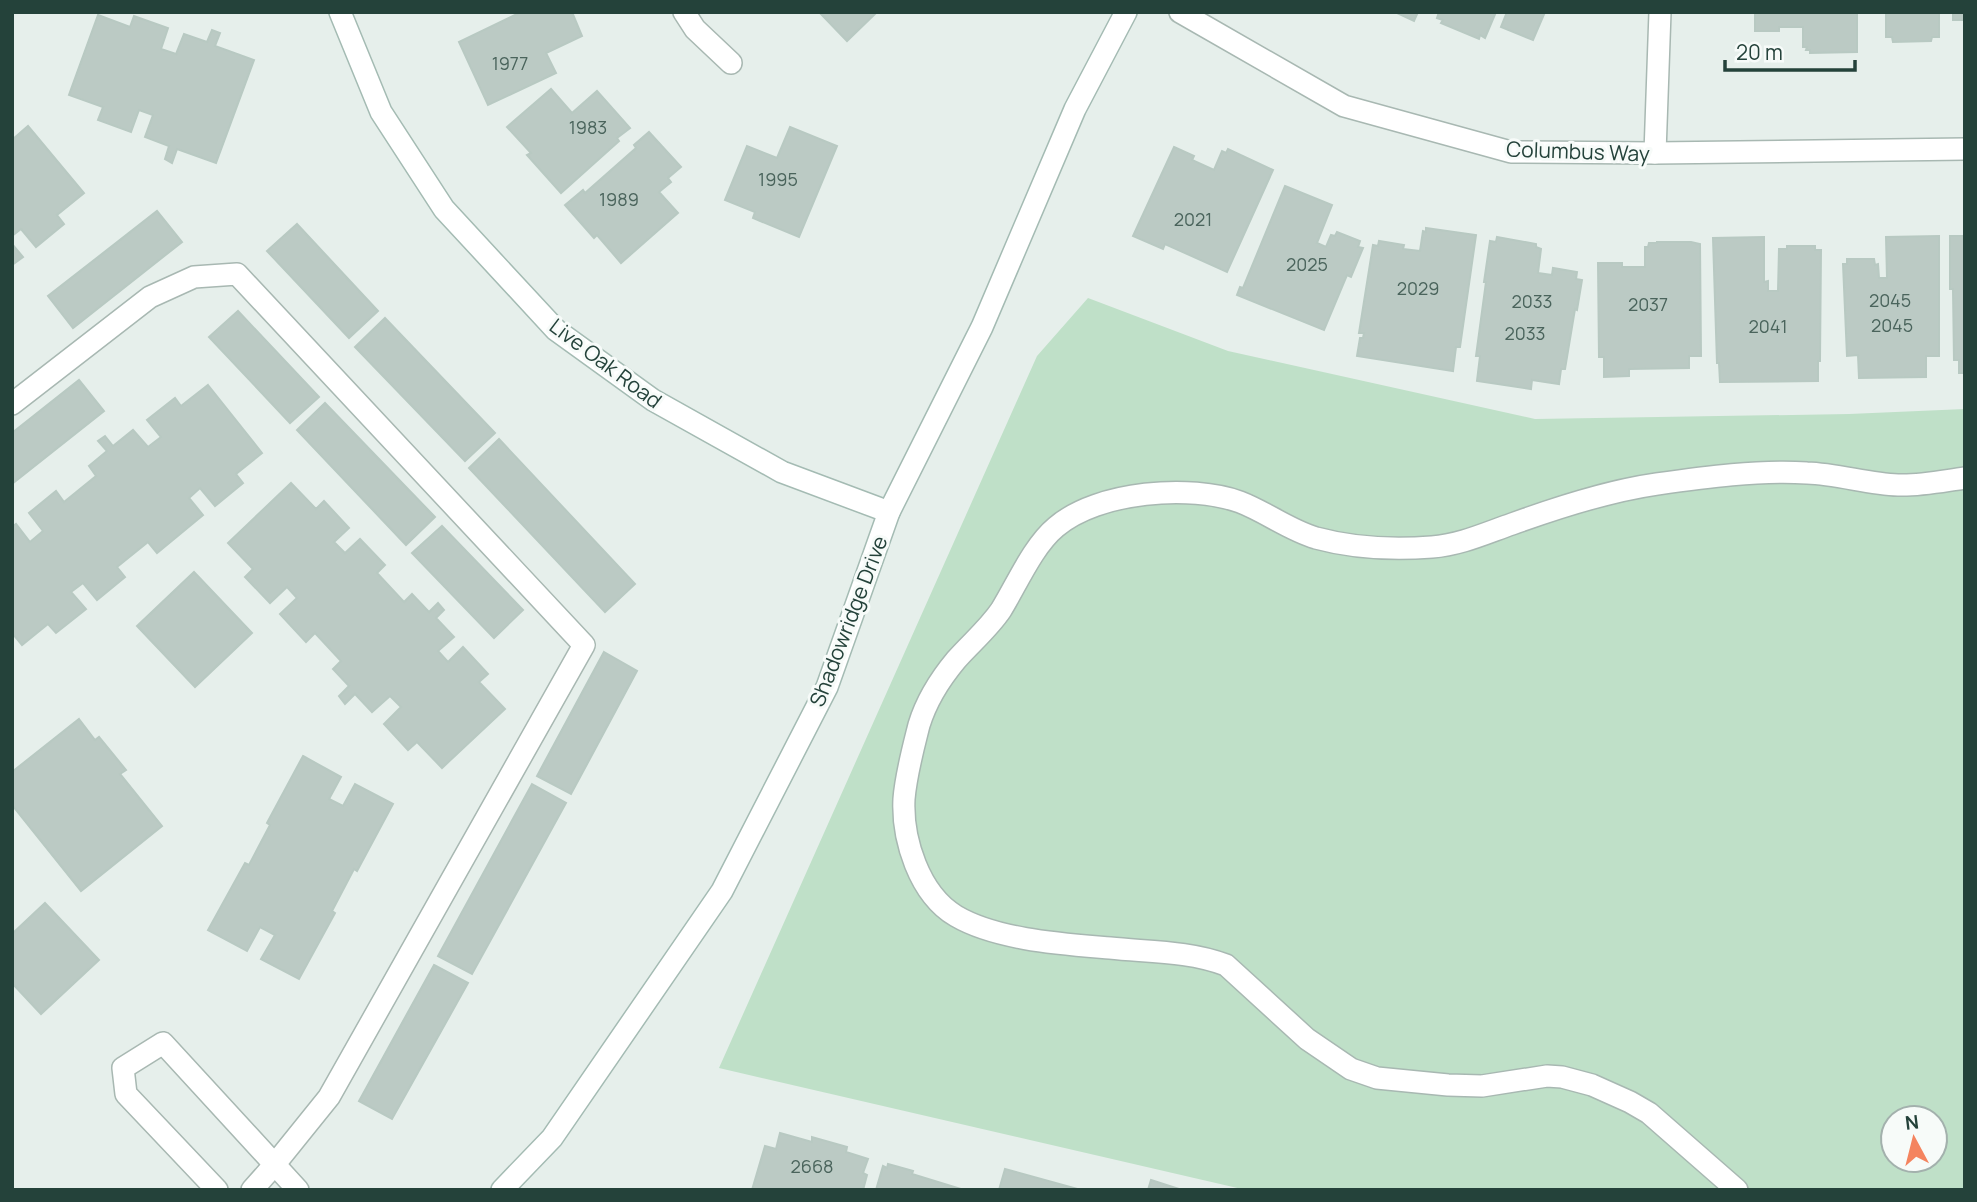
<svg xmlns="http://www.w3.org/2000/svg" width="1977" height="1202" font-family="Manrope,sans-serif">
	<rect width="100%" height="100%" fill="#e6efeb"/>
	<path fill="#bfe0c8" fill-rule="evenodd" d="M1088,298L1228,351L1535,419L1849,414L1965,409V1190H1246L719,1068L1037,356ZM1893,1118H1935V1160H1893Z"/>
	<g fill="#bbcac4" stroke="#b8c9c2" stroke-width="2">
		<path d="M521,12H572L582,36L546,53L556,73L488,105L459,42Z"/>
		<path d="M819,12H877L847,41Z"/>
		<path d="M1395,12H1418L1414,21Z"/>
		<path d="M1439,12H1496L1485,38L1480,35L1479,39L1441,23L1443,20L1437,18Z"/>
		<path d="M1507,12H1545L1533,40L1501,27Z"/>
		<path d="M1755,12H1857V52L1810,53V50H1806L1807,47H1803V27H1779V31H1755Z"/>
		<path d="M1886,12H1939V37H1932L1931,41L1893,42L1892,37H1886Z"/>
		<path d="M1965,12V20H1953V13H1947Z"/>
		<path d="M98,15L130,27L134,16L168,28L161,49L176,54L184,34L207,42L212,30L220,33L215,46L254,60L216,163L177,149L172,163L165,159L169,146L145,137L153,115L139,110L131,132L98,120L103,107L69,95Z"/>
		<path d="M551,89L572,113L597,91L630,128L617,138L619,141L561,193L527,155L531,153L507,127Z"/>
		<path d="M28,126L84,193L57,215L64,224L36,247L21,229L12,236V140Z"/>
		<path d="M790,127L837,146L799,237L753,218L755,212L725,200L747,146L777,158Z"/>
		<path d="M649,132L681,167L668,178L671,182L659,192L678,213L621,263L597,235L594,238L565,205L583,190L585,193L636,148L634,145Z"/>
		<path d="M1174,147L1194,156L1192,160L1214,170L1222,151L1226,153L1228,149L1273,170L1227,272L1165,244L1163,249L1133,236Z"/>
		<path d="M1285,186L1332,205L1317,243L1326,247L1331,235L1335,236L1337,232L1360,241L1358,247L1363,248L1351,277L1347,275L1324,330L1237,295L1240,287L1243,288Z"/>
		<path d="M157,211L182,242L73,328L48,296Z"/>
		<path d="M297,224L378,311L349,338L267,251Z"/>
		<path d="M1426,228L1476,235L1460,347H1456L1453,371L1357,356L1360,338H1363L1364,333H1359L1373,245L1378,246L1379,241L1404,245L1403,249L1420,251L1423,231L1426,232Z"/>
		<path d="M1939,236V356H1926V377L1859,378L1858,355L1847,356L1843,264H1847V259H1874L1875,265L1878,264L1879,278H1887L1886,237Z"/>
		<path d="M1950,236H1965V373H1959V360H1954L1953,289H1950Z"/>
		<path d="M1497,237L1536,244V247L1541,249L1538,273L1552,275L1553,268L1577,272L1576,279L1582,280L1577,310L1575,309L1565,369H1561L1559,384L1532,380L1531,389L1477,381L1480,356H1476L1486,282H1484L1490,241L1496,242Z"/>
		<path d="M1764,237V282L1768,281V291H1778L1779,249H1787V246H1815V250H1821L1820,361H1818V381L1720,382L1719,363H1717L1713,238Z"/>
		<path d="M1657,242H1691L1700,244L1701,356H1689V368L1629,369V376L1604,377V357H1599L1598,263H1622V267H1645V247H1648L1649,243H1657Z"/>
		<path d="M12,244L23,257L12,265Z"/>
		<path d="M238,311L319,397L290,423L209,337Z"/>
		<path d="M385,318L495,433L465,461L355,347Z"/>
		<path d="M79,380L104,411L12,484V433Z"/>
		<path d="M208,385L262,453L236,474L243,483L215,506L200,488L189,498L203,515L157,553L148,542L117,567L125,577L97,600L83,583L71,592L86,609L56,633L48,624L22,645L12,633V527L16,524L30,542L43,531L29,513L56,491L64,502L96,476L89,466L107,451L98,441L105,436L113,446L133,430L148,447L161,437L147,420L175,398L181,406Z"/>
		<path d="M325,403L435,517L406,545L297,430Z"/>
		<path d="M499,439L635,584L605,612L469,468Z"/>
		<path d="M291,483L316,509L324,501L349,528L334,542L345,553L360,539L385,565L377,573L404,602L412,594L429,612L438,603L444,610L436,618L454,637L438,651L448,662L463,647L488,674L479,682L505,709L442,768L417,742L408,750L384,724L401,707L390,696L372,712L355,694L345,704L339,696L349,686L333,669L341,661L315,633L306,642L280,614L297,598L287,587L270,603L245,577L253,569L228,543Z"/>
		<path d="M442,526L523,610L494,638L412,553Z"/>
		<path d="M194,572L252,633L195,687L137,626Z"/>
		<path d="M604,652L637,671L571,794L537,776Z"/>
		<path d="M79,719L95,740L99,737L126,770L120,774L162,826L81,891L12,805V772Z"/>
		<path d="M303,756L341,777L329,799L343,806L355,784L393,804L357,871L354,869L332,911L335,913L299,979L261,959L275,935L260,927L247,951L208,930L245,863L249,865L270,825L267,823Z"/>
		<path d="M532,784L566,803L472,974L438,956Z"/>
		<path d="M45,903L99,960L41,1014L12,983V934Z"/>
		<path d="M434,965L468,983L392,1119L359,1101Z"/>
		<path d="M780,1133L812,1142V1137L847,1147L846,1152L868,1159L863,1173L867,1175L863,1190H752L765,1146L776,1149Z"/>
		<path d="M888,1164L913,1171L912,1174L964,1190H876L883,1166L887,1168Z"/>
		<path d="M1005,1169L1081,1190H999Z"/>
		<path d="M1151,1180L1182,1190H1148Z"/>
	</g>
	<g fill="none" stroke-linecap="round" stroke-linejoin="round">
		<g stroke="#a8b8b2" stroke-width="24">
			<g id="lane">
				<path d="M12,404L150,297L194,277L237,274L584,645L329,1097L275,1164L252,1190"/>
				<path d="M217,1190L126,1094L123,1068L163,1043L298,1190"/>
				<path d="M1737,1190L1649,1113L1630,1102L1592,1085L1562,1077L1547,1076L1482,1086L1448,1085L1377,1078L1351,1069L1307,1039L1226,965C1190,951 1148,952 1110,948C1063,944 997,940 956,916C919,894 902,839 904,799C906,774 913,749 919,725C926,702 941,678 956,660C971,643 988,629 1001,610C1017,584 1033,546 1056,527C1098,491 1191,484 1240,502C1266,512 1289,530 1316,538C1353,548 1394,550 1432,547C1460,545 1486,533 1512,524C1559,507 1608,491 1657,484C1706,477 1758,470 1807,473C1838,474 1868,484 1898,485C1920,486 1943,481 1965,478"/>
			</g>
		</g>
		<g stroke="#a8b8b2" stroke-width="24">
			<g id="street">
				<path d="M684,12L695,29L731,63"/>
				<path d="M1180,12L1344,106L1511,152L1655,153L1965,149"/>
				<path d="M1655,153L1660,12"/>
			</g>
		</g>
		<g stroke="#a4bbb3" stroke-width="24">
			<g id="secondary">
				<path d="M340,12L381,112L444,209L556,330L653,400L782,472L889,512"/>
				<path d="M502,1190L552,1138L722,891L827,687L889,512L982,327L1075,109L1126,12"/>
			</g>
		</g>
		<use href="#lane" stroke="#fff" stroke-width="21"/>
		<use href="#street" stroke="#fff" stroke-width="21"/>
		<use href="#secondary" stroke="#fff" stroke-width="21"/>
	</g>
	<g text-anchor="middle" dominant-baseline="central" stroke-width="6" stroke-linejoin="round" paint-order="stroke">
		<g font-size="18" fill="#4a645c">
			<text x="510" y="63">1977</text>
			<text x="588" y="127">1983</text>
			<text x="778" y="179">1995</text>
			<text x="619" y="199">1989</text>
			<text x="1193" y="219">2021</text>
			<text x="1307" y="264">2025</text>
			<text x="1418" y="288">2029</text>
			<text x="1890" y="300">2045</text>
			<text x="1532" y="301">2033</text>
			<text x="1648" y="304">2037</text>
			<text x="1892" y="325">2045</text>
			<text x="1768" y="326">2041</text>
			<text x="1525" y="333">2033</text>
			<text x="812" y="1166">2668</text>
		</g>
		<g font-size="21" fill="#24423a" stroke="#f7fbf9">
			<text transform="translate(1578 151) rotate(2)">Columbus Way</text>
			<text transform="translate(606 363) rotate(37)">Live Oak Road</text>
			<text transform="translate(848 621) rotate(-69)">Shadowridge Drive</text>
		</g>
	</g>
	<rect width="1977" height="1202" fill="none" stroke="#24423a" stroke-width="28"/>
	<g transform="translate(1914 1139) rotate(353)"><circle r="33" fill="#f7fbf9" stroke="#a3b1ad" stroke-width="2"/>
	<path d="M0-5L12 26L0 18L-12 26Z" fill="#f4845f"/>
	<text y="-10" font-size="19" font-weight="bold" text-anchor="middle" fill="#24423a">N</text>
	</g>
	<path d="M1725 60v10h130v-10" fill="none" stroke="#24423a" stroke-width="3.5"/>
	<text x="1736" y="60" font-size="21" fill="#24423a" stroke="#f7fbf9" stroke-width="5" paint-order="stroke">20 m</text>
</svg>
